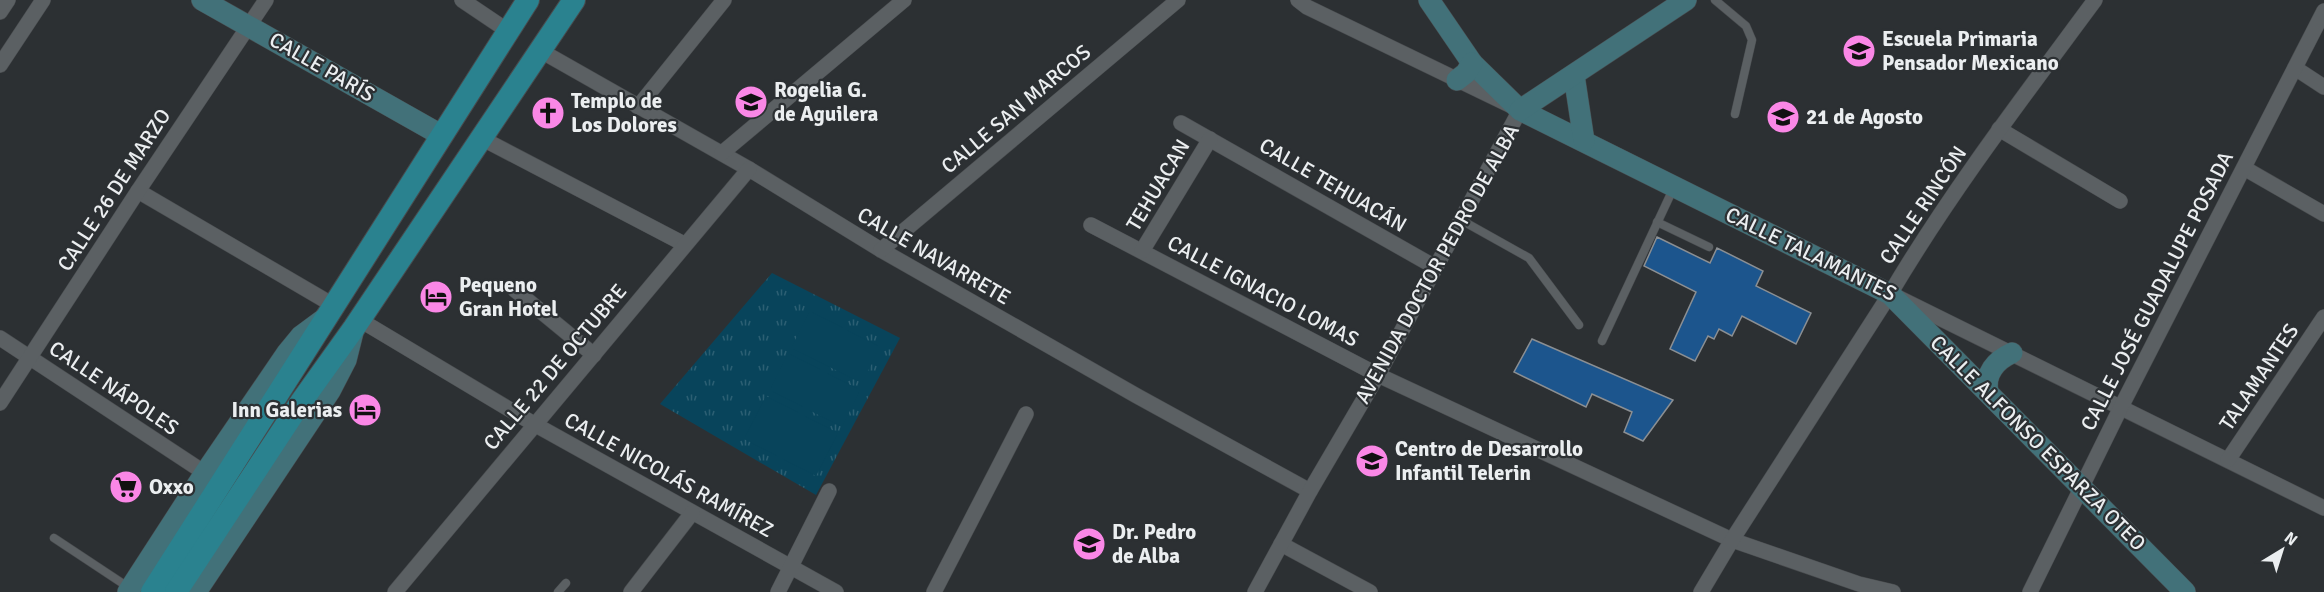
<svg xmlns="http://www.w3.org/2000/svg" width="2324" height="592" font-family="Signika,sans-serif">
	<defs>
		<pattern id="grass-tufts" width="24" height="20" patternUnits="userSpaceOnUse" patternTransform="scale(1.5)"><rect width="24" height="20" fill="#08445b"/><path d="M3 7l-1-3M5 7V3M7 7l1-3M15 17l-1-3M17 17v-4M19 17l1-3" fill="none" stroke="#2c5f73"/></pattern>
	</defs>
	<rect width="100%" height="100%" fill="#2c3033"/>
	<path fill="url(#grass-tufts)" d="M772,273L900,338L816,495L660,404Z"/>
	<g fill="#08445b">
		<path d="M810,311L880,347L862,383L791,348Z"/>
		<path d="M788,353L860,390L842,427L770,390Z"/>
		<path d="M766,396L838,433L816,476L744,439Z"/>
	</g>
	<g fill="#1c558d" stroke="#8b8f93" stroke-width="1.5">
		<path d="M1657,237L1710,263L1717,248L1763,271L1756,286L1811,313L1796,344L1742,316L1732,336L1719,329L1714,339L1708,336L1695,361L1670,349L1696,292L1644,266Z"/>
		<path d="M1532,339L1673,400L1643,441L1624,432L1632,412L1592,394L1586,407L1514,372Z"/>
	</g>
	<g fill="none" stroke-linecap="round" stroke-linejoin="round">
		<g stroke="#484b4e" stroke-width="9">
			<g id="lane">
				<path d="M1715,0L1746,26L1752,40L1735,114"/>
				<path d="M1461,220L1529,258L1579,325"/>
				<path d="M1657,222L1709,247"/>
				<path d="M1602,341L1674,187"/>
				<path d="M54,538L128,587"/>
				<path d="M558,592L566,583"/>
			</g>
		</g>
		<g stroke="#484b4e" stroke-width="16">
			<g id="street">
				<path d="M462,0L508,31"/>
				<path d="M0,12L8,0"/>
				<path d="M541,51L749,169L881,250L1137,396L1310,491"/>
				<path d="M0,65L43,0"/>
				<path d="M2295,68L2324,87"/>
				<path d="M638,107L724,0"/>
				<path d="M1181,123L1435,267"/>
				<path d="M1999,129L2120,201"/>
				<path d="M481,138L684,244"/>
				<path d="M722,153L904,0"/>
				<path d="M2244,168L2324,214"/>
				<path d="M138,191L333,305"/>
				<path d="M1091,225L1378,375L1732,540L1859,584L1893,592"/>
				<path d="M881,250L1178,0"/>
				<path d="M1142,251L1210,139"/>
				<path d="M515,290L594,355"/>
				<path d="M1899,298L2324,508"/>
				<path d="M360,320L534,424L836,592"/>
				<path d="M0,338L205,473"/>
				<path d="M0,403L138,191L266,0"/>
				<path d="M2228,460L2324,317"/>
				<path d="M1281,544L1370,592"/>
				<path d="M395,592L749,169"/>
				<path d="M631,592L692,513"/>
				<path d="M778,592L829,491"/>
				<path d="M934,592L1026,414"/>
				<path d="M1255,592L1310,491L1378,375L1520,110L1307,7L1298,0"/>
				<path d="M1701,592L1732,540L1890,294C1951,191 2024,96 2095,0"/>
				<path d="M2030,592L2121,407L2324,11"/>
			</g>
		</g>
		<g stroke="#484b4e" stroke-width="22">
			<g id="secondary">
				<path d="M202,0L441,135"/>
				<path d="M1429,0L1472,63L1520,110L1890,294L2185,592"/>
				<path d="M1574,75L1584,141"/>
				<path d="M1457,80L1466,73L1472,63"/>
				<path d="M1520,110L1686,0"/>
				<path d="M1988,392C1984,374 1996,360 2012,353"/>
				<path d="M128,592L205,473L287,353L301,336L324,319"/>
				<path d="M196,592L330,391L346,360L353,332"/>
			</g>
		</g>
		<g stroke="#484b4e" stroke-width="24">
			<g id="primary">
				<path d="M152,592L528,0"/>
				<path d="M176,592L301,402L354,328L574,0"/>
			</g>
		</g>
		<use href="#lane" stroke="#5b6063" stroke-width="8"/>
		<use href="#street" stroke="#5b6063" stroke-width="15"/>
		<use href="#secondary" stroke="#427179" stroke-width="21"/>
		<use href="#primary" stroke="#2a828f" stroke-width="22"/>
	</g>
	<defs>
		<g id="school-disc" transform="scale(1.725)"><circle r="9.5" fill="#fa87e6" stroke="#2c3033"/><path d="M0-5L7-2L0 1L-7-2ZM-4 1L0 2.5L4 1V4Q0 6-4 4Z" fill="#111"/></g>
		<g id="church-disc" transform="scale(1.725)"><circle r="9.5" fill="#fa87e6" stroke="#2c3033"/><path d="M-1.2-6h2.4v3.5h3.3v2.4h-3.3V6h-2.4V-.1h-3.3v-2.4h3.3Z" fill="#111"/></g>
		<g id="hotel-disc" transform="scale(1.725)"><circle r="9.5" fill="#fa87e6" stroke="#2c3033"/><path d="M-6-4.5h1.5V1H6V5H4.5V3h-9V5H-6ZM-4 0a1.8 1.8 0 1 1 3.6 0ZM.5 0V-2.5h3Q6-2.5 6 0Z" fill="#111"/></g>
		<g id="supermarket-disc" transform="scale(1.725)"><circle r="9.5" fill="#fa87e6" stroke="#2c3033"/><path d="M-6-5.5h2.5l.6 2H6L4.5 2H-2.5L-4.4-4H-6ZM-1.5 3.2a1.3 1.3 0 1 0 .1 0ZM3 3.2a1.3 1.3 0 1 0 .1 0Z" fill="#111"/></g>
	</defs>
	<g fill-rule="evenodd">
		<use href="#school-disc" x="1859" y="51"/>
		<use href="#school-disc" x="751" y="102"/>
		<use href="#church-disc" x="548" y="113"/>
		<use href="#school-disc" x="1783" y="117"/>
		<use href="#hotel-disc" x="436" y="297"/>
		<use href="#hotel-disc" x="365" y="410"/>
		<use href="#school-disc" x="1372" y="461"/>
		<use href="#supermarket-disc" x="126" y="487"/>
		<use href="#school-disc" x="1089" y="544"/>
	</g>
	<g text-anchor="middle" dominant-baseline="central" stroke-width="4.5" stroke-linejoin="round" paint-order="stroke">
		<g font-size="21" font-weight="bold" fill="#ebeef0" stroke="#2c3033" text-anchor="start">
			<text x="1882" y="39">Escuela Primaria<tspan x="1882" dy="24">Pensador Mexicano</tspan></text>
			<text x="774" y="90">Rogelia G.<tspan x="774" dy="24">de Aguilera</tspan></text>
			<text x="571" y="101">Templo de<tspan x="571" dy="24">Los Dolores</tspan></text>
			<text x="1806" y="117">21 de Agosto</text>
			<text x="459" y="285">Pequeno<tspan x="459" dy="24">Gran Hotel</tspan></text>
			<text x="342" y="410" text-anchor="end">Inn Galerias</text>
			<text x="1395" y="449">Centro de Desarrollo<tspan x="1395" dy="24">Infantil Telerin</tspan></text>
			<text x="149" y="487">Oxxo</text>
			<text x="1112" y="532">Dr. Pedro<tspan x="1112" dy="24">de Alba</tspan></text>
		</g>
		<g font-size="21" fill="#ebeef0" stroke="#2c3033">
			<text transform="translate(322 67) rotate(30)">CALLE PARÍS</text>
			<text transform="translate(1016 109) rotate(-40)">CALLE SAN MARCOS</text>
			<text transform="translate(1158 185) rotate(-59)">TEHUACAN</text>
			<text transform="translate(1333 185) rotate(30)">CALLE TEHUACÁN</text>
			<text transform="translate(114 190) rotate(-57)">CALLE 26 DE MARZO</text>
			<text transform="translate(1923 205) rotate(-56)">CALLE RINCÓN</text>
			<text transform="translate(1811 254) rotate(26)">CALLE TALAMANTES</text>
			<text transform="translate(934 256) rotate(30)">CALLE NAVARRETE</text>
			<text transform="translate(1437 264) rotate(-61)">AVENIDA DOCTOR PEDRO DE ALBA</text>
			<text transform="translate(1263 291) rotate(28)">CALLE IGNACIO LOMAS</text>
			<text transform="translate(2157 291) rotate(-63)">CALLE JOSÉ GUADALUPE POSADA</text>
			<text transform="translate(555 367) rotate(-50)">CALLE 22 DE OCTUBRE</text>
			<text transform="translate(2259 377) rotate(-56)">TALAMANTES</text>
			<text transform="translate(114 388) rotate(34)">CALLE NÁPOLES</text>
			<text transform="translate(2038 443) rotate(45)">CALLE ALFONSO ESPARZA OTEO</text>
			<text transform="translate(669 475) rotate(29)">CALLE NICOLÁS RAMÍREZ</text>
		</g>
	</g>
	<g transform="translate(2282 550) rotate(38)" stroke="#2c3033" stroke-width="4.5" paint-order="stroke">
	<path d="M0-4.5L10 22L0 15L-10 22Z" fill="#ebeef0"/>
	<text y="-9" font-size="16" font-weight="bold" text-anchor="middle" fill="#ebeef0">N</text>
	</g>
</svg>
